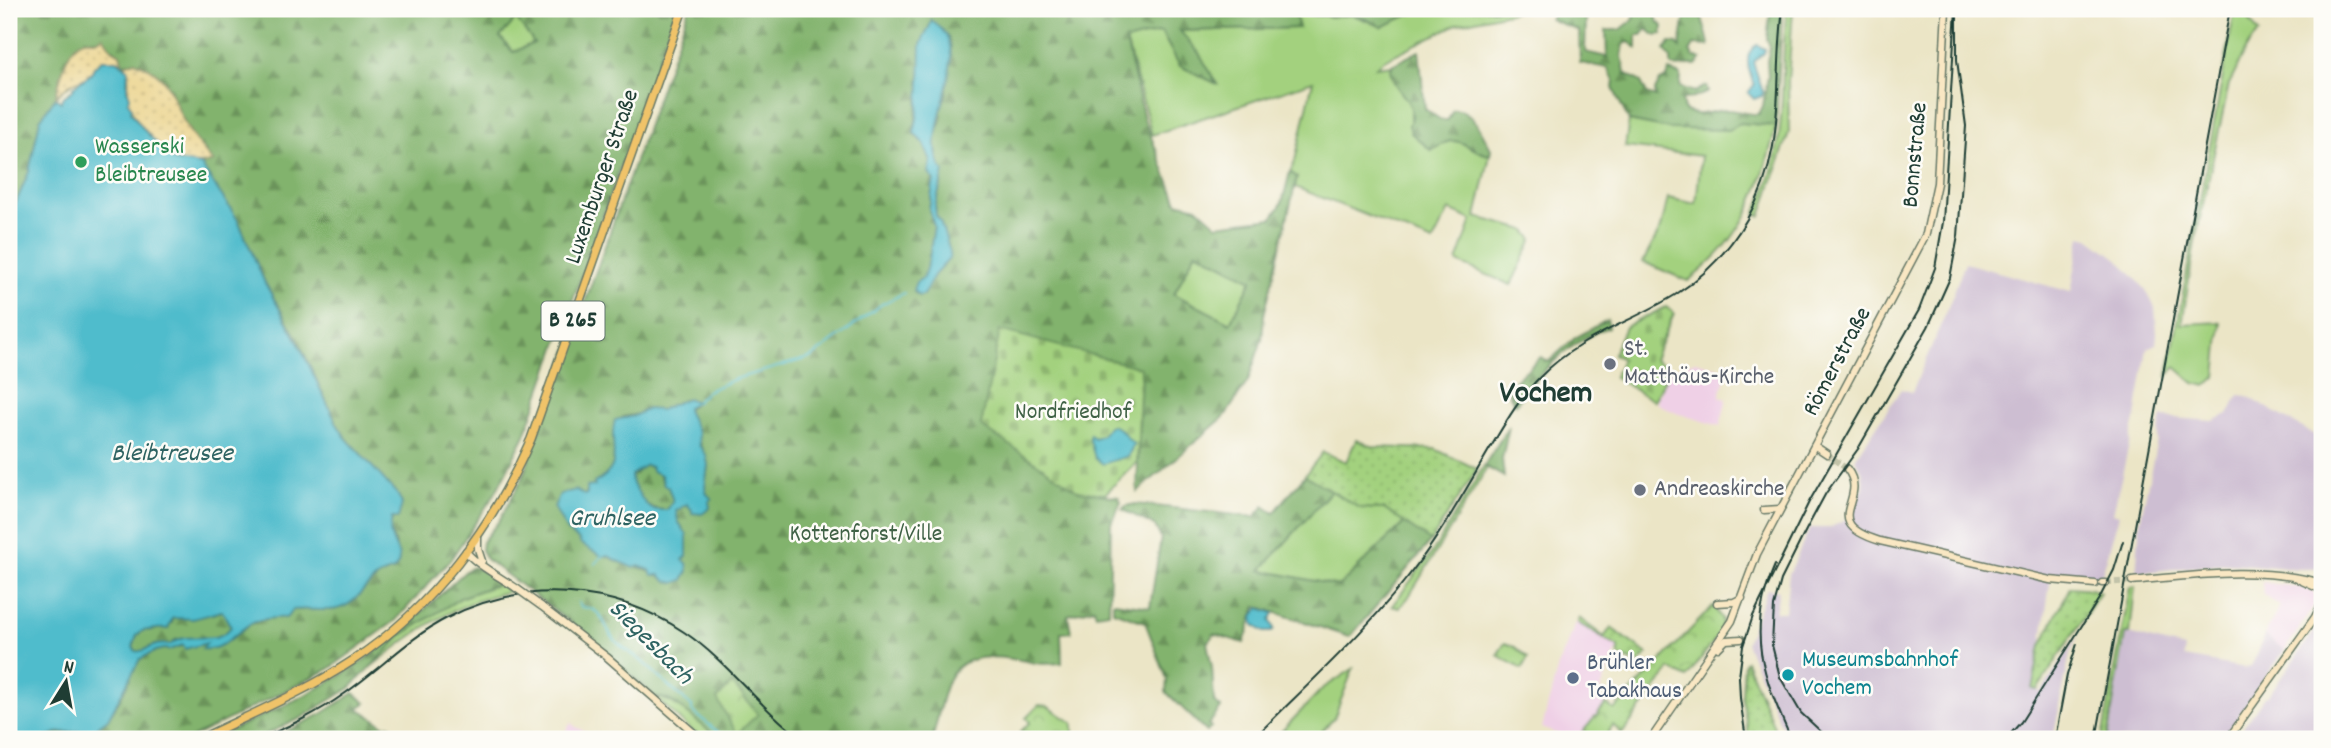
<svg xmlns="http://www.w3.org/2000/svg" width="2331" height="748" font-family="Dekko,sans-serif">
	<defs>
		<pattern id="forest-firs" width="22" height="20" patternUnits="userSpaceOnUse" patternTransform="scale(1.75)"><rect width="22" height="20" fill="#82b36d"/><path d="M5 1l3.5 6h-7zM16 11l3.5 6h-7z" fill="#6a935a"/></pattern>
		<pattern id="sand-dots" width="8" height="8" patternUnits="userSpaceOnUse" patternTransform="scale(1.75)"><rect width="8" height="8" fill="#eeda9e"/><path d="M2 2h.1M6 6h.1" fill="none" stroke="#ccbc89" stroke-width="1.8" stroke-linecap="round"/></pattern>
		<pattern id="cemetery-stones" width="16" height="16" patternUnits="userSpaceOnUse" patternTransform="scale(1.75)"><rect width="16" height="16" fill="#a3d17e"/><path d="M2 7V4a2 2 0 0 1 4 0v3zM10 15v-3a2 2 0 0 1 4 0v3z" fill="#8cb46e"/></pattern>
		<pattern id="park-crowns" width="20" height="18" patternUnits="userSpaceOnUse" patternTransform="scale(1.75)"><rect width="20" height="18" fill="#a3d17e"/><path d="M2 6a3 3 0 1 1 6 0M12 15a3 3 0 1 1 6 0" fill="none" stroke="#8cb46e"/></pattern>
		<pattern id="garden-dots" width="8" height="8" patternUnits="userSpaceOnUse" patternTransform="scale(1.75)"><rect width="8" height="8" fill="#a3d17e"/><path d="M2 2h.1M6 6h.1" fill="none" stroke="#8cb46e" stroke-width="1.8" stroke-linecap="round"/></pattern>
	</defs>
	<rect width="100%" height="100%" fill="#fdfcf7"/>
	<filter id="ink" filterUnits="userSpaceOnUse"><feTurbulence type="fractalNoise" baseFrequency=".0143" numOctaves="2"/><feDisplacementMap in="SourceGraphic" scale="14" xChannelSelector="R" yChannelSelector="G"/><feConvolveMatrix kernelMatrix="1 2 1 2 8 2 1 2 1" color-interpolation-filters="sRGB"/></filter>
	<filter id="wash" filterUnits="userSpaceOnUse"><feTurbulence type="fractalNoise" baseFrequency=".00686" numOctaves="4" result="noise"/><feDisplacementMap in="SourceGraphic" scale="28" xChannelSelector="R" yChannelSelector="G"/><feGaussianBlur stdDeviation="1.57" result="paint"/><feColorMatrix in="noise" values="0 0 0 0 0 0 0 0 0 0 0 0 0 0 0 0 0 1.4 0 .05"/><feComposite in="paint" operator="in"/></filter>
	<g filter="url(#wash)">
		<rect width="100%" height="100%" fill="#ebe5c6"/>
		<g fill="#efd0e6">
			<path d="M1695,361L1727,370L1720,397L1727,399L1720,426L1676,413L1656,403L1670,370Z"/>
			<path d="M2262,582L2302,588L2313,592L2316,598L2315,605L2285,650L2264,635L2280,606L2263,595Z"/>
			<path d="M1576,623L1588,627L1618,647L1598,696L1606,704L1579,736L1570,739L1542,728L1558,666Z"/>
			<path d="M571,723L576,727L600,739H560Z"/>
		</g>
		<g fill="#cdbed2">
			<path d="M2081,236L2089,238L2120,261L2146,290L2155,308L2157,334L2156,344L2147,348L2137,411L2113,513L2119,515L2103,571L2099,578L2051,576L2041,646L2032,689L2041,692L2080,633L2070,653L2053,739H1787L1746,643L1767,589L1779,591L1775,612H1785L1789,574L1810,528H1829L1848,519L1864,487L1862,471L1855,459L1901,389L1912,392L1947,310L1965,263L2071,292Z"/>
			<path d="M2239,395L2247,396L2322,439V566L2314,569H2299L2228,563L2136,573L2140,522L2162,417L2213,421L2228,414Z"/>
			<path d="M2322,621V739H2235L2264,697L2268,696Z"/>
			<path d="M2125,633L2185,648L2184,657L2245,668L2251,666L2258,653L2264,635L2285,650L2222,739H2107Z"/>
		</g>
		<g fill="#a3d17e" stroke="#618759" stroke-width="2">
			<path d="M1294,9L1330,17L1353,15L1382,27L1420,9H1527L1457,24L1384,60L1376,67L1392,65L1390,71L1411,105V133L1431,150C1437,148 1441,144 1447,142C1461,137 1474,153 1490,155L1476,217L1525,230L1533,239L1511,285L1457,262L1472,220L1449,210L1433,242L1295,187L1297,177L1290,172L1295,161L1313,81L1152,135L1126,40L1161,32L1180,66L1215,83L1199,53L1179,31L1299,28Z"/>
			<path d="M1787,9H1793L1788,81L1789,132L1761,216L1755,214C1792,140 1778,85 1787,9Z"/>
			<path d="M2235,9H2245L2248,18L2259,33C2243,47 2240,66 2229,84L2195,241L2182,324L2221,322L2216,377L2206,386L2194,383L2176,367L2168,375Z"/>
			<path d="M516,18L534,43L513,52L500,37Z"/>
			<path d="M1629,121L1669,129L1740,123L1776,126C1759,195 1746,237 1688,281L1643,262L1661,228L1668,198L1696,204L1701,156L1625,147Z"/>
			<path d="M1196,251L1252,280L1230,323L1174,294Z"/>
			<path d="M1484,466L1487,468L1408,598L1399,608L1392,606L1433,551Z"/>
			<path d="M1331,491L1360,508L1384,509L1404,523L1339,586L1261,570Z"/>
			<path d="M501,583L510,591C449,605 415,632 367,670L402,635L462,597Z"/>
			<path d="M2135,586L2130,634H2125L2107,739H2102L2130,587Z"/>
			<path d="M1353,669L1334,718L1315,739H1280L1281,732L1322,689Z"/>
			<path d="M655,697C676,699 703,726 719,739H701Z"/>
		</g>
		<g fill="url(#forest-firs)" stroke="#507850" stroke-width="2" fill-rule="evenodd">
			<path d="M9,9H676L525,435L496,492L451,559L395,621L329,669L189,739H43C59,728 79,737 95,728C114,718 124,690 133,672C136,668 137,661 141,658C160,643 200,647 224,642C236,639 243,626 255,622C265,619 275,617 286,617L292,610C306,608 325,612 336,609C361,603 365,578 394,570L396,545L389,531L392,517L402,504L398,495L346,438L337,424L297,338L265,283L238,220L201,165L213,162L189,131L179,112L170,88L135,61L125,64L122,62L120,54L100,39L85,40L61,80L55,98L40,120L29,172L9,219ZM516,19L534,43L513,52L500,37Z"/>
			<path d="M689,9H1294L1299,28L1180,31L1199,53L1217,84L1180,66L1161,32L1126,41L1144,119L1177,202L1197,207L1217,225L1272,218L1282,203L1290,172L1297,177L1264,315L1262,339L1248,381L1225,416L1137,492L1141,368L1079,491L1118,497L1121,502L1111,523L1109,612L1096,614L1094,608L1068,615L1071,632L1061,633L1062,663C1053,663 1043,665 1035,663C1011,658 965,648 950,677C940,695 939,719 932,739H719L676,704L666,699L655,697L582,631L486,559L481,550L482,542L499,521L523,477ZM932,21L948,37L951,47L946,96L940,109L942,116L935,141L942,182L935,206L936,216L940,221L948,246L946,262L934,275L923,295L919,296L914,292L918,281L923,279L929,259L934,226L929,209L934,179L929,173L931,161L924,144L914,134L920,89L919,81L923,59L921,46ZM1196,251L1252,280L1230,323L1174,294ZM684,399L696,401L687,410L708,465L705,487L709,506L692,510L688,504L676,511L678,521L687,535L683,560L685,576L665,580C653,568 640,569 626,564C586,549 579,541 554,507L561,494L577,492L584,495L587,494L588,487L596,486L594,483C617,472 614,461 614,439C614,432 620,424 623,417L660,410Z"/>
			<path d="M1296,9H1422L1382,27C1373,23 1361,15 1351,15C1330,15 1314,20 1296,9Z"/>
			<path d="M1556,9L1570,15L1586,16L1585,52L1607,57L1606,30H1620L1633,20L1634,12L1638,9H1663L1657,15V21L1663,26L1662,34L1654,35L1647,29L1642,35H1637V48L1629,42L1624,44L1622,56L1625,73L1641,82L1647,94L1656,97L1655,91L1660,81L1667,78L1669,71L1681,75L1680,87L1695,92L1706,86L1708,92L1694,98L1682,99L1684,111C1705,119 1710,109 1730,110C1740,111 1748,115 1759,114L1763,106L1768,76L1767,61L1770,47L1767,39L1771,9H1782L1776,126L1740,123L1729,130L1669,129L1629,121L1613,88L1614,81L1608,68L1580,63L1579,31L1550,19Z"/>
			<path d="M1686,9H1701C1701,22 1708,33 1709,46L1694,45L1690,52L1694,57L1701,59L1696,65C1687,63 1681,69 1671,66V59L1665,50L1670,43L1677,44L1680,48Z"/>
			<path d="M1419,51L1425,109L1441,120H1448L1453,110C1472,106 1483,135 1491,149L1490,155C1474,153 1461,137 1447,142C1441,144 1437,148 1431,150L1411,133L1409,125C1423,101 1385,89 1392,65Z"/>
			<path d="M1607,320L1609,327C1570,340 1539,373 1515,405L1508,391L1510,385L1541,357L1548,362L1575,338Z"/>
			<path d="M1509,426L1502,459L1504,477L1484,466Z"/>
			<path d="M646,465C656,468 661,475 664,485L668,487L673,501L667,510C648,511 631,495 631,475L635,474L640,468Z"/>
			<path d="M1305,475L1331,491L1261,570L1339,586L1404,523L1431,541L1350,637L1256,606L1244,643L1214,634L1207,643L1212,667L1214,702L1221,708L1208,725L1211,727L1207,732L1166,692L1167,679L1145,622L1113,611V602L1150,607L1161,538L1155,526L1122,509L1126,506L1136,504L1255,517L1264,506L1274,513Z"/>
			<path d="M473,567L485,572L501,583L462,597L402,635L350,688L301,718L256,739H213C264,714 319,692 366,659C402,632 434,600 467,570Z"/>
			<path d="M223,611L231,627C219,643 195,639 177,639L170,645C159,642 150,646 141,652L136,651L133,647L137,635L144,630C154,632 163,628 172,623L173,618L203,616Z"/>
			<path d="M354,693L366,703L358,708L390,729L389,725L398,730L392,739H271L320,715Z"/>
		</g>
		<g fill="url(#sand-dots)" stroke="#868c69" stroke-width="2">
			<path d="M103,36L112,49L120,54L122,62L117,60L94,67C89,80 80,79 69,85C64,89 59,94 55,98C60,83 65,45 84,40C89,39 94,41 100,39Z"/>
			<path d="M135,61C175,78 168,94 187,127C194,140 204,151 213,162C202,165 186,165 175,160C165,157 129,113 128,102C127,90 131,76 125,65Z"/>
		</g>
		<g fill="url(#cemetery-stones)" stroke="#618759" stroke-width="2">
			<path d="M1666,307L1674,313L1654,359L1670,369L1654,401L1614,377L1622,359L1613,354L1625,327Z"/>
			<path d="M1000,330L1141,368L1137,462L1105,494L1079,491L981,426Z"/>
		</g>
		<g fill="url(#park-crowns)" stroke="#618759" stroke-width="2">
			<path d="M1713,606L1722,619L1721,631L1687,678L1670,669L1622,734L1613,725L1604,739H1581L1579,736L1606,704L1614,710Z"/>
			<path d="M1579,618L1604,637L1611,628L1647,654L1639,663L1619,656L1618,647L1578,623Z"/>
			<path d="M1505,643L1515,647L1528,658L1522,669L1497,655Z"/>
			<path d="M732,683L758,714L737,734L717,699Z"/>
			<path d="M1039,705L1047,706L1073,723V739H1030L1020,732L1030,722L1026,718Z"/>
		</g>
		<g fill="url(#garden-dots)" stroke="#618759" stroke-width="2">
			<path d="M1356,440L1374,447L1435,449L1477,469L1431,541L1384,509L1360,508L1305,475L1323,452L1346,462Z"/>
			<path d="M2070,587L2092,589L2100,593L2037,690L2032,689L2041,646Z"/>
			<path d="M1746,661L1774,727L1773,739H1749L1742,697L1744,663Z"/>
		</g>
		<g fill="#50bccc" stroke="#387c80" stroke-width="2" fill-rule="evenodd">
			<path d="M931,21C983,48 913,134 944,172L935,206L936,216L940,221L950,252L949,259L934,275L923,295L919,296L913,290L916,282L923,278L929,259L934,226L929,209L934,180L929,173L931,161L924,144L914,133C921,106 920,73 921,46C922,37 930,30 931,21Z"/>
			<path d="M1757,45L1765,49L1764,53L1753,62L1763,92L1762,96L1754,99L1748,93L1754,85C1749,72 1742,53 1757,45Z"/>
			<path d="M102,60H117L128,69L127,89L130,97L128,102L132,108L131,112L145,131L173,160L201,165L238,220L265,283L296,338L337,424L346,438L398,495L402,504L398,518H392C391,524 389,530 391,536C395,550 405,557 394,570C364,578 362,603 337,609C325,612 306,608 293,610L286,618C276,617 261,619 252,623C235,632 223,652 202,649L207,643L185,649L183,645L170,650L164,649L156,651L140,659L108,719L93,730L56,733L43,739H9V219L29,172L40,120L55,98L61,102L62,98L74,89L73,87L91,74L94,67ZM222,611L231,627C215,648 189,628 170,645C152,641 147,653 136,651L133,647L137,635L144,630C152,631 160,627 168,629L173,618L193,619Z"/>
			<path d="M687,398L696,402L687,407V410L698,433L699,445L706,455L708,465L705,487L707,494L712,499L709,501L710,508L702,514L692,513V510L687,504L676,511L678,521L687,535V556L683,560L687,563L688,571L683,580L675,583L666,581L660,575H652L650,570L639,566L633,568L608,556H602L581,544L579,540L567,531L554,507L560,494L576,490L584,495L587,494V487L595,486L594,483C627,466 607,448 615,420L634,416L647,409L660,410ZM646,465L651,467L652,471L661,475L664,485L668,487L673,501L667,510C648,511 647,507 638,492C634,486 631,483 631,475Z"/>
			<path d="M1110,425C1123,427 1125,438 1134,444L1128,456L1103,464L1095,458L1089,437L1090,434L1094,438L1102,435Z"/>
			<path d="M1259,608L1274,613L1270,620L1274,629L1272,632H1264L1254,625L1253,616Z"/>
		</g>
		<g fill="none" stroke-linecap="round" stroke-linejoin="round">
			<g stroke="#50bccc" stroke-width="2">
				<path d="M696,402L707,391L735,379L812,357L882,304L904,293"/>
				<path d="M595,564L602,556"/>
				<path d="M578,602L581,607C607,609 601,627 617,642C623,649 632,653 639,659C657,674 673,691 692,706V711L727,739"/>
			</g>
		</g>
	</g>
	<g filter="url(#ink)">
		<g fill="none" stroke-linecap="round" stroke-linejoin="round">
			<g stroke="#c2c3a9" stroke-width="6" stroke-dasharray="6 3" stroke-linecap="butt">
				<path d="M1827,454L1847,469"/>
				<path d="M2106,583L2132,581"/>
			</g>
			<g stroke="#667867" stroke-width="9">
				<g id="secondary">
					<path d="M1815,446L1827,454"/>
					<path d="M1847,469C1871,500 1816,521 1880,541L2050,580L2095,584"/>
					<path d="M1764,510L1780,509"/>
					<path d="M478,536V549L482,561"/>
					<path d="M466,551C472,562 503,579 516,588"/>
					<path d="M2295,578L2322,590"/>
					<path d="M2132,581C2196,575 2260,566 2322,583"/>
					<path d="M2102,583H2106"/>
					<path d="M1717,603L1734,602L1742,598"/>
					<path d="M541,606L607,657L701,739"/>
					<path d="M1718,648L1726,640L1741,639"/>
					<path d="M1651,739L1732,621L1757,554L1926,234L1937,183L1946,9"/>
					<path d="M2228,739L2315,617L2322,603"/>
				</g>
			</g>
			<g stroke="#667867" stroke-width="10">
				<path id="primary" d="M200,739C251,714 305,692 352,661C433,608 493,526 531,439L683,9"/>
			</g>
			<use href="#secondary" stroke="#f9e7c3" stroke-width="6"/>
			<use href="#primary" stroke="#f0c369" stroke-width="7"/>
			<path stroke="#1f3d34" stroke-width="2" d="M1746,739L1740,698L1739,677L1743,646L1753,616L1809,502L1919,310L1935,268L1943,222L1956,9"/>
			<g stroke="#1f3d34" stroke-width="2">
				<path d="M1775,565C1745,634 1763,675 1791,739"/>
				<path d="M260,739C289,726 318,713 344,694C379,670 408,638 447,618C522,579 614,585 684,632C729,662 759,708 802,739"/>
				<path d="M1253,739C1311,681 1374,625 1422,558C1447,524 1468,486 1489,450C1504,425 1519,398 1540,377C1580,336 1628,324 1675,295C1705,276 1729,250 1747,219C1788,148 1773,85 1783,9"/>
				<path d="M1829,739L1801,713L1780,677L1772,645L1774,606L1781,580L1806,530L1826,493L1858,449L1928,327L1950,278L1958,236L1966,126L1957,60V9"/>
				<path d="M2006,739L2021,722L2100,597L2114,570L2123,541"/>
				<path d="M2055,739L2067,675L2077,644"/>
				<path d="M2096,739L2230,9"/>
			</g>
			<g stroke="#667867" stroke-width="9" stroke-linecap="butt">
				<path id="secondary-bridge" d="M516,588L541,606"/>
			</g>
			<use href="#secondary-bridge" stroke="#f9e7c3" stroke-width="6"/>
		</g>
	</g>
	<circle fill="#2e9e5b" stroke="#fdfcf7" stroke-width="2.5" cx="81" cy="162" r="7"/>
	<g fill="#6b7280" stroke="#fdfcf7" stroke-width="2.5">
		<circle cx="1610" cy="364" r="7"/>
		<circle cx="1640" cy="490" r="7"/>
	</g>
	<circle fill="#0f9aa8" stroke="#fdfcf7" stroke-width="2.5" cx="1788" cy="675" r="7"/>
	<circle fill="#5c6f8a" stroke="#fdfcf7" stroke-width="2.5" cx="1573" cy="678" r="7"/>
	<g text-anchor="middle" dominant-baseline="central" stroke-width="5" stroke-linejoin="round" paint-order="stroke">
		<rect fill="#fdfcf7" stroke="#62766e" stroke-width="2" x="541.5" y="301.5" width="63" height="39" rx="5"/>
		<g font-size="23" font-weight="bold" fill="#1f3d34">
			<text x="573" y="321">B 265</text>
		</g>
		<g font-size="24" fill="#27864d" stroke="#fdfcf7" text-anchor="start">
			<text x="95" y="148">Wasserski<tspan x="95" dy="28">Bleibtreusee</tspan></text>
		</g>
		<g font-size="24" fill="#1f3d34" stroke="#fdfcf7">
			<text transform="translate(1916 155) rotate(-85)">Bonnstraße</text>
			<text transform="translate(603 177) rotate(-71)">Luxemburger Straße</text>
			<text transform="translate(1838 362) rotate(-62)">Römerstraße</text>
		</g>
		<g font-size="24" fill="#5b616d" stroke="#fdfcf7" text-anchor="start">
			<text x="1624" y="350">St.<tspan x="1624" dy="28">Matthäus-Kirche</tspan></text>
			<text x="1654" y="490">Andreaskirche</text>
		</g>
		<g font-size="24" fill="#406246" stroke="#fdfcf7">
			<text x="1073" y="413">Nordfriedhof</text>
			<text x="866" y="535">Kottenforst/Ville</text>
		</g>
		<g font-size="24" fill="#0d838f" stroke="#fdfcf7" text-anchor="start">
			<text x="1802" y="661">Museumsbahnhof<tspan x="1802" dy="28">Vochem</tspan></text>
		</g>
		<g font-size="24" fill="#4e5e75" stroke="#fdfcf7" text-anchor="start">
			<text x="1587" y="664">Brühler<tspan x="1587" dy="28">Tabakhaus</tspan></text>
		</g>
		<g font-size="26" font-style="italic" fill="#2e6362" stroke="#fdfcf7">
			<text x="172" y="454">Bleibtreusee</text>
			<text x="612" y="519">Gruhlsee</text>
			<text transform="translate(650 643) rotate(45)">Siegesbach</text>
		</g>
		<g font-size="32" font-weight="bold" fill="#1f3d34" stroke="#fdfcf7">
			<text x="1546" y="395">Vochem</text>
		</g>
	</g>
	<rect width="2331" height="748" fill="none" stroke="#fdfcf7" stroke-width="35"/>
	<g transform="translate(66 682) rotate(11)" stroke="#fdfcf7" stroke-width="5" paint-order="stroke">
	<path d="M0-5L12 26L0 18L-12 26Z" fill="#1f3d34"/>
	<text y="-10" font-size="19" font-weight="bold" text-anchor="middle" fill="#1f3d34">N</text>
	</g>
</svg>
